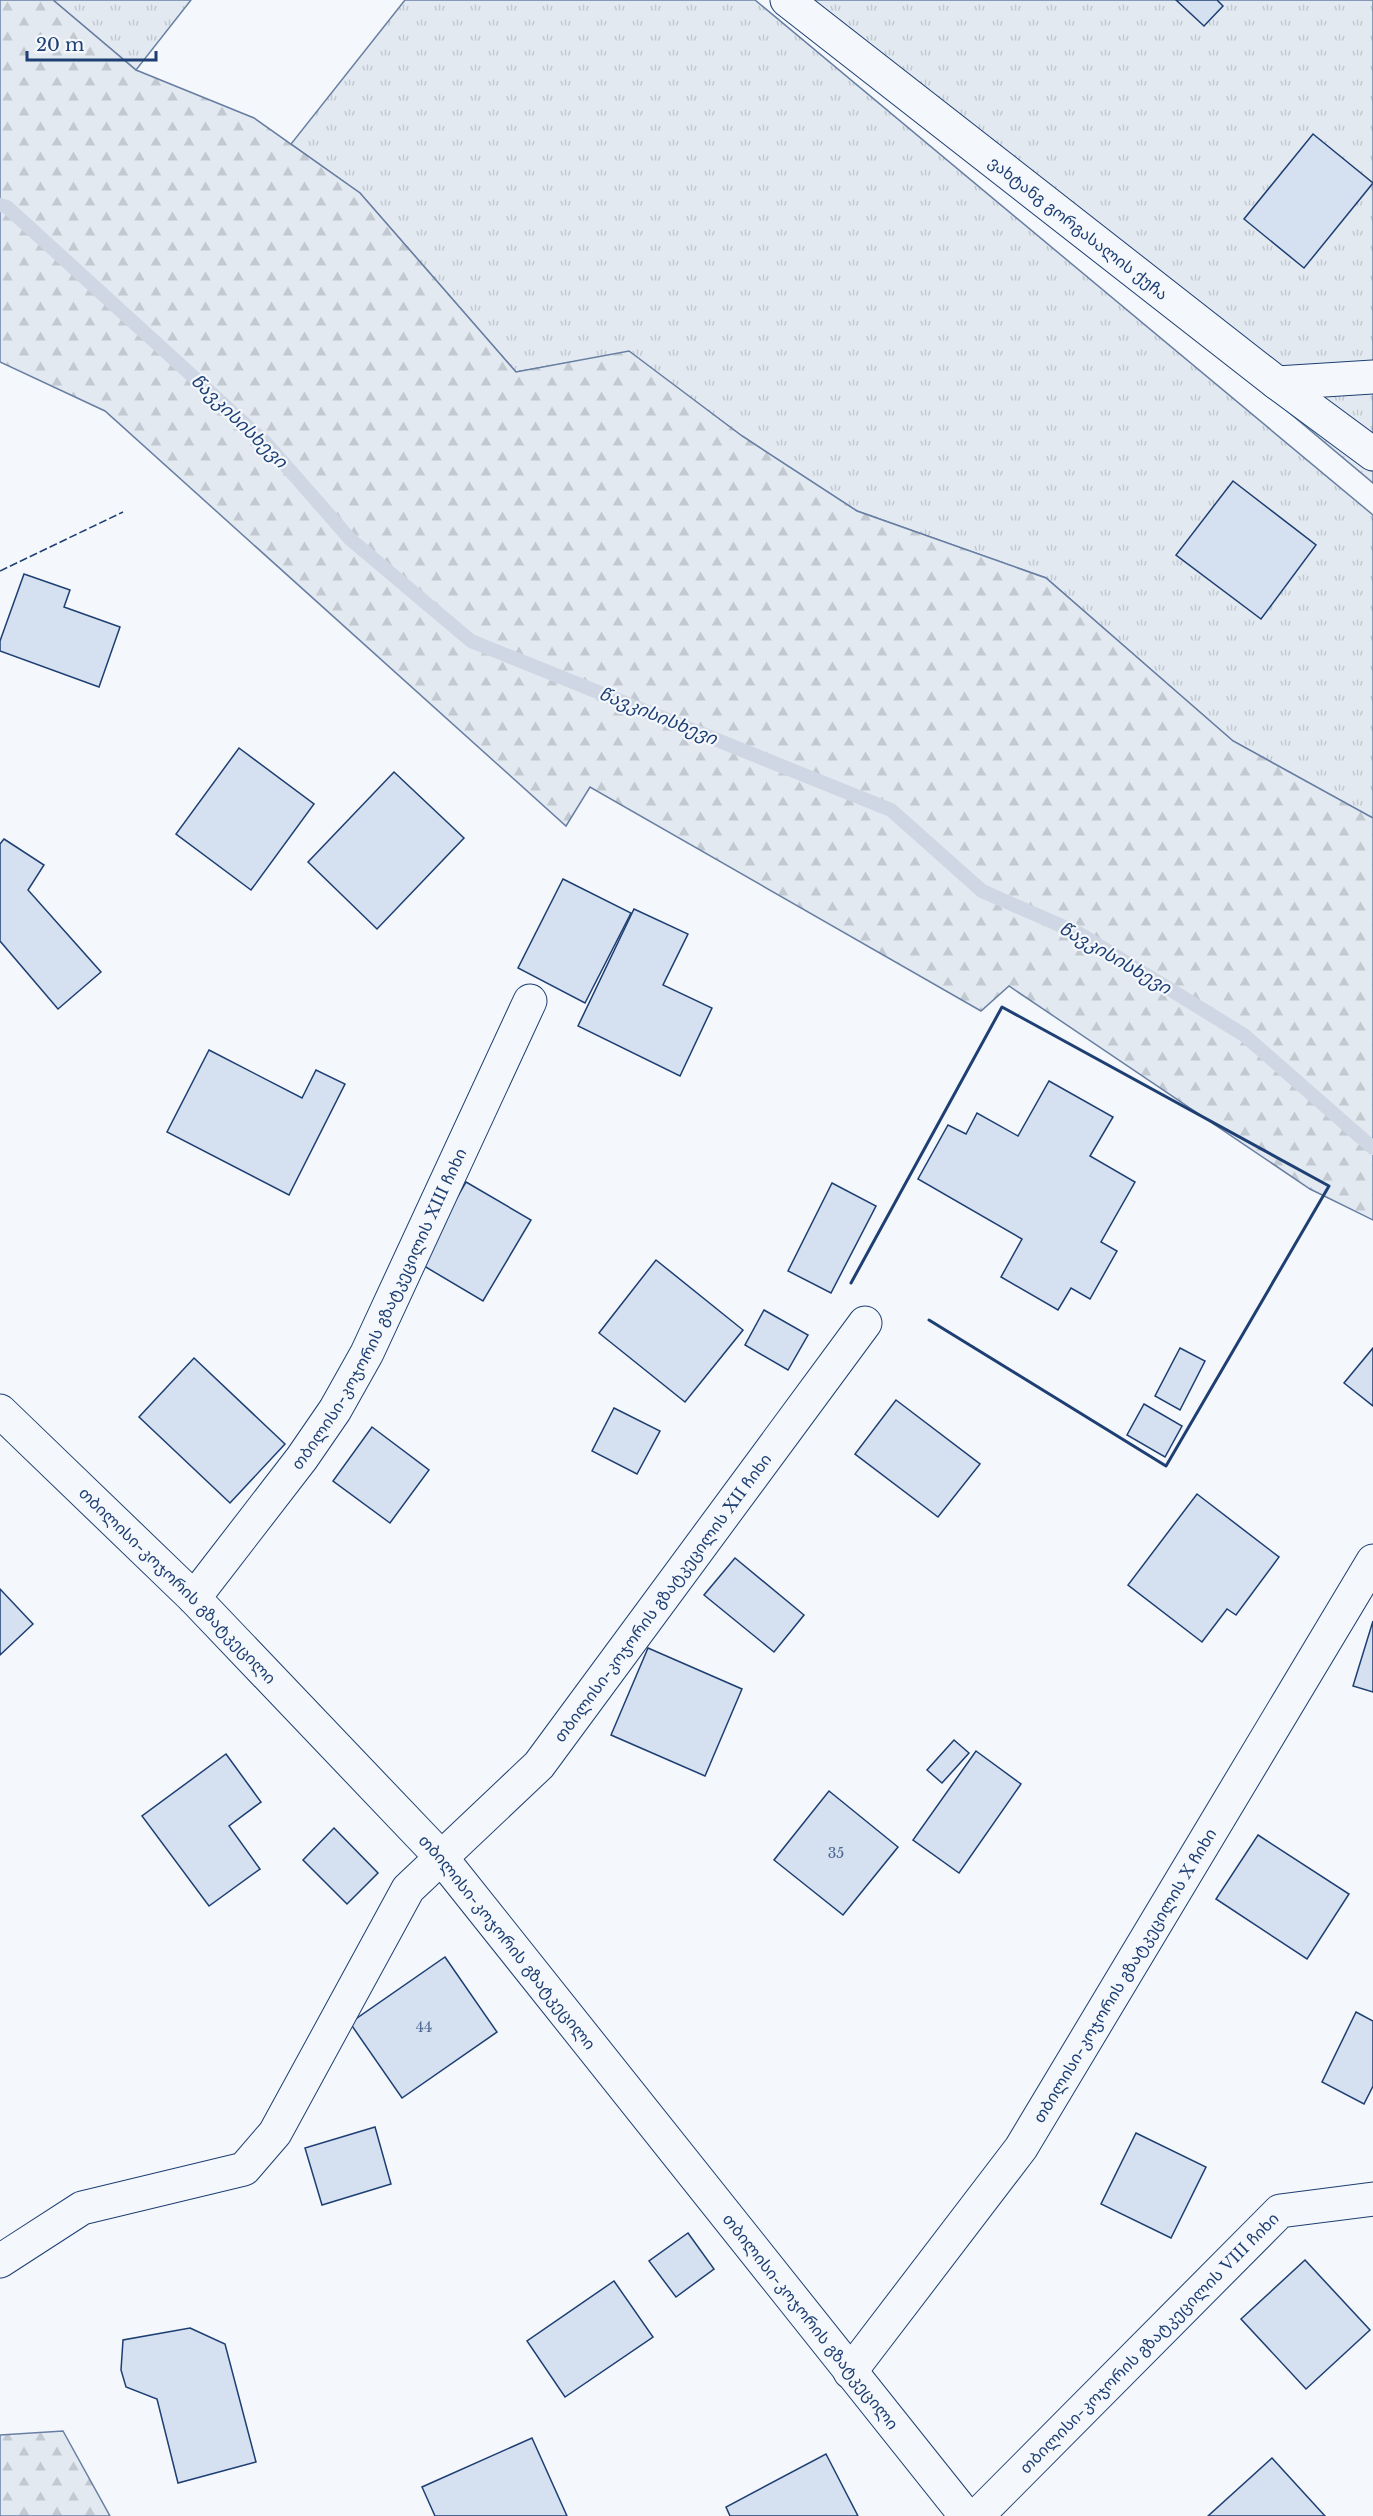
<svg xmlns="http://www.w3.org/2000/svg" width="1373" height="2516" font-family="'Libre Baskerville','Noto Sans Georgian',serif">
	<defs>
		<pattern id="grass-tufts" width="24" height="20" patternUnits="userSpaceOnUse" patternTransform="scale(1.5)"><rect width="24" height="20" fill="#e3e9f0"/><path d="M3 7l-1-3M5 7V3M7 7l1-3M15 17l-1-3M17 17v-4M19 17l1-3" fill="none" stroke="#c2c9d1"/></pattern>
		<pattern id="forest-firs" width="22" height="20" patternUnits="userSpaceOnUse" patternTransform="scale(1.5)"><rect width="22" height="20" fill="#e3e9f0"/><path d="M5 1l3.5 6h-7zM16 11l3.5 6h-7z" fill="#c2c9d1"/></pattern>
	</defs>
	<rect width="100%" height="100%" fill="#f4f7fb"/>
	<g fill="url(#grass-tufts)" stroke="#687fa3" stroke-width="1.5">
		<path d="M53,0H191L136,70Z"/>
		<path d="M405,0H755L1373,515V818L1233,741L1046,578L857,511L742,436L629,352L516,372L360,193L291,144Z"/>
		<path d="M798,0H1373V483Z"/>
	</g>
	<g fill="url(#forest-firs)" stroke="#687fa3" stroke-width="1.5">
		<path d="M0,0H53L136,70L254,118L360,193L516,372L629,351L742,436L857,511L1046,578L1233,741L1373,818V1220L1310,1189L1009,986L981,1011L590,787L566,826L105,411L0,362Z"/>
		<path d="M63,2431L110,2516H0V2435Z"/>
	</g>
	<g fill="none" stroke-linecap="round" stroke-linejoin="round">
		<path stroke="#cfd7e4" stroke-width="14" d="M0,205L7,207L266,443L350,539L471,641L891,810L982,891L1080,934L1244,1035L1373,1148"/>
	</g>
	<g fill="#d5e0f0" stroke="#1d3f73" stroke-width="1.5">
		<path d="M1176,0H1217L1223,6L1204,26Z"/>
		<path d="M1313,134L1373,183L1304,268L1244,219Z"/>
		<path d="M1233,481L1316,545L1261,619L1176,555Z"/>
		<path d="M24,574L70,590L64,607L120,627L99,687L0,651V641Z"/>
		<path d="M239,748L314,804L251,890L176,834Z"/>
		<path d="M394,772L464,838L377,929L308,862Z"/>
		<path d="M4,839L44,865L28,890L101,972L58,1009L0,941V844Z"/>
		<path d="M563,879L631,913L585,1003L518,968Z"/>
		<path d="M634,909L688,934L663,985L712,1008L680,1076L578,1026Z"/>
		<path d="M209,1050L302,1098L316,1070L345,1084L289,1195L167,1132Z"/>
		<path d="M1049,1081L1113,1117L1090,1156L1135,1182L1101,1242L1117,1251L1090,1299L1071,1288L1058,1310L1001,1277L1022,1239L918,1179L948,1125L966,1134L977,1113L1018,1136Z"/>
		<path d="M466,1182L531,1220L483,1301L419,1263Z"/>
		<path d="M832,1183L876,1206L831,1293L788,1271Z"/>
		<path d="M656,1260L743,1330L685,1402L599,1333Z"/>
		<path d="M764,1310L808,1335L788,1370L745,1345Z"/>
		<path d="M1180,1348L1205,1361L1180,1410L1155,1396Z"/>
		<path d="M1373,1348V1406L1344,1383Z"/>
		<path d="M194,1358L285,1444L230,1503L139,1417Z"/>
		<path d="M896,1400L980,1464L938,1517L855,1454Z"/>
		<path d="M1144,1404L1182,1426L1165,1457L1127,1435Z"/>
		<path d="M614,1408L660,1431L637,1474L592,1451Z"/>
		<path d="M372,1427L429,1470L390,1523L333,1481Z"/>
		<path d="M1197,1494L1279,1557L1236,1615L1227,1609L1202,1642L1128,1585Z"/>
		<path d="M735,1558L804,1615L774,1652L704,1595Z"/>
		<path d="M0,1589L33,1624L0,1655Z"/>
		<path d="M1373,1621V1692L1353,1686Z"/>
		<path d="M648,1648L742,1689L705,1776L611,1735Z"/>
		<path d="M954,1740L969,1753L942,1783L927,1770Z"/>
		<path d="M976,1751L1021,1784L959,1873L913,1840Z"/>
		<path d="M226,1754L261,1802L229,1826L260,1869L209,1906L142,1816Z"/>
		<path d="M829,1791L898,1847L843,1915L774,1860Z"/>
		<path d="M334,1828L378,1873L347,1904L303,1860Z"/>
		<path d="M1258,1835L1349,1894L1307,1959L1216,1899Z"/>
		<path d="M445,1957L497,2032L402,2098L350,2023Z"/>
		<path d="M1356,2012L1373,2021V2086L1364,2104L1322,2082Z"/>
		<path d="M375,2127L391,2184L322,2205L305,2148Z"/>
		<path d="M1136,2133L1206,2167L1171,2238L1101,2204Z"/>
		<path d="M688,2233L714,2269L676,2297L649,2261Z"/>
		<path d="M1305,2260L1370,2330L1306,2389L1241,2319Z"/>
		<path d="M614,2281L653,2337L565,2397L527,2341Z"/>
		<path d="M190,2328L225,2344L256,2462L178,2483L157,2399L126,2387L121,2370L123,2340Z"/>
		<path d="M532,2438L567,2516H435L422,2487Z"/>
		<path d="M826,2454L858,2516H730L726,2507Z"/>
		<path d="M1272,2458L1325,2516H1208Z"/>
	</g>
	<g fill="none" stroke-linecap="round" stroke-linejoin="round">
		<g stroke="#1d3f73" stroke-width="35">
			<g id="minor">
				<path id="s1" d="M787,0L1277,383L1373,454"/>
				<path d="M1277,383L1373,377"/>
				<path id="s2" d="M194,1598L302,1458L335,1410L367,1353L530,1001"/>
				<path id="s3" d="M0,2261L82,2208L244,2169L275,2133L408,1889L539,1765L865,1323"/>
				<path id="s4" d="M850,2372L1021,2148L1373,1561"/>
				<path id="s5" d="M977,2516L1280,2211L1373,2199"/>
			</g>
		</g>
		<g stroke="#1d3f73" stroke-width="35">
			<g id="major">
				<path id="s6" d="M0,1411L194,1598L440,1856L966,2516"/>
			</g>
		</g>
		<use href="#minor" stroke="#f4f7fb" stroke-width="33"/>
		<use href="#major" stroke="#f4f7fb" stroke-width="33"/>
		<path stroke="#1d3f73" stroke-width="1.5" stroke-dasharray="8 3" stroke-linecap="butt" d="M0,571L123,512"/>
		<path stroke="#1d3f73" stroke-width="3" d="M851,1283L1002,1007L1329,1186L1166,1466L929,1320"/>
	</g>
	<g text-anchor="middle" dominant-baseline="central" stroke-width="4.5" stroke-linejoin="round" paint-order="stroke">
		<g font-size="14" fill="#4b6792">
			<text x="836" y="1853">35</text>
			<text x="424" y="2027">44</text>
		</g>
		<g font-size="16" fill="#1d3f73" stroke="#f4f7fb">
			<text stroke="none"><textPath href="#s1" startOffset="370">ვახტანგ გორგასალის ქუჩა</textPath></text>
			<text stroke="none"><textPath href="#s2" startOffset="345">თბილისი-კოჯორის გზატკეცილის XIII ჩიხი</textPath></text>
			<text stroke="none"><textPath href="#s6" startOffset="249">თბილისი-კოჯორის გზატკეცილი</textPath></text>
			<text stroke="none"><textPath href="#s3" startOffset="978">თბილისი-კოჯორის გზატკეცილის XII ჩიხი</textPath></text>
			<text stroke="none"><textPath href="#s6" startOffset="735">თბილისი-კოჯორის გზატკეცილი</textPath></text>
			<text stroke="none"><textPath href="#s4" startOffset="483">თბილისი-კოჯორის გზატკეცილის X ჩიხი</textPath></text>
			<text stroke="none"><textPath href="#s6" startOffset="1221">თბილისი-კოჯორის გზატკეცილი</textPath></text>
			<text stroke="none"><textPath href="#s5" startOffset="244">თბილისი-კოჯორის გზატკეცილის VIII ჩიხი</textPath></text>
		</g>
		<g font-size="18" font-style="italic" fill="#1d3f73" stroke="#f4f7fb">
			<text transform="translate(239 421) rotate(44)">წავკისისხევი</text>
			<text transform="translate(658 716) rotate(22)">წავკისისხევი</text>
			<text transform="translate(1115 958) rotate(30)">წავკისისხევი</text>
		</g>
	</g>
	<path d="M27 51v9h129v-9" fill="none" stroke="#1d3f73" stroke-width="3"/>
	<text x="36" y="51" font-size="18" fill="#1d3f73" stroke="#f4f7fb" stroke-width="4.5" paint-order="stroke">20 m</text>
</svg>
